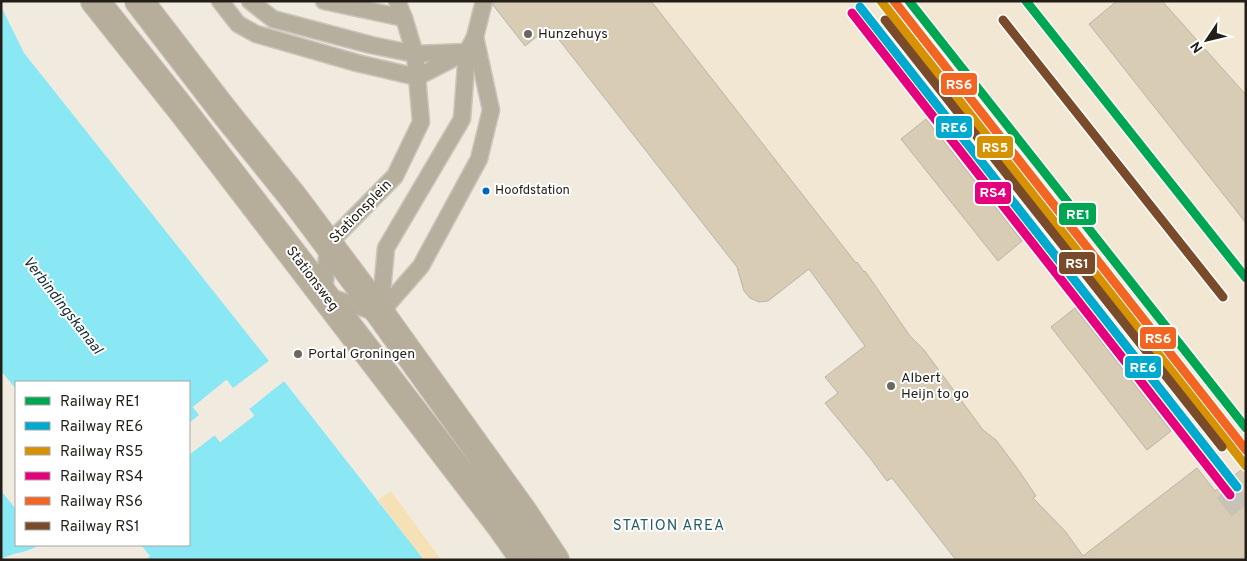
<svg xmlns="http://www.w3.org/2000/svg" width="1247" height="561" font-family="Overpass,sans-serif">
	<rect width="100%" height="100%" fill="#f1ebdf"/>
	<path fill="#f2e7d2" d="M630,1H1246V560H1066Z"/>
	<path fill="#f6e1b7" d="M391,491L441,560H424L378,500Z"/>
	<g fill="#89e8f4">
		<path d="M1,6L24,53L269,361L233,389L226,380L193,407L220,442L254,416L249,409L284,381L424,560H146L150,556L141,545H189V382H16V389L1,371Z"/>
		<path d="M1,491L16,509V545H39C28,553 14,552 1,559Z"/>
	</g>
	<path fill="#f1ebdf" d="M269,361L270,363L235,391H232L226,384L196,407L221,439L251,415L247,410V407L283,379L284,381L249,409L254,415L220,442L215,435L189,455V423L199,415L193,407L227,380L233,388Z"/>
	<g fill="#d8ccb5" stroke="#b8b4ab">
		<path d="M494,1H651L856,263L857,262L864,272L865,271L910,336L924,350L983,430L996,440L1017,468L1036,496L1033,498L1065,531L1083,556L1197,468L1215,491L1246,466V560H956L892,478L887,481L870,458L825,403L838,393L825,377L865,346L809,269L768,301L759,302L750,298L744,291L737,267L549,27L525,46L493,5Z"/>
		<path d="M1117,1H1162L1246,95V223L1089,24Z"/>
		<path d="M926,119L1022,241L998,261L901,139Z"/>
		<path d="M1075,308L1171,431L1147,450L1051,327Z"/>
	</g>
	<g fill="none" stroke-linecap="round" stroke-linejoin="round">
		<path stroke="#c8c2b7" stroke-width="24" stroke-dasharray="24 12" stroke-linecap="butt" d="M1224,507L1246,490"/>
		<g stroke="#cac5bd" stroke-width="19">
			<g id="service">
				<path d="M220,1L238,24L256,34L357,63L417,77"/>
				<path d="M250,1L273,19L371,45L415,54L467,52L475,37L484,1"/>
				<path d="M324,1L404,18"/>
				<path d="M417,77L462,54"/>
				<path d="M378,313L324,295L328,244L395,176L421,122L415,54L404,18L397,1"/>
				<path d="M380,313L421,266L479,159L491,110L475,37"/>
				<path d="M380,313L386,248L462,119L467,52"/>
			</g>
		</g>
		<g stroke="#cac5bd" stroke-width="30">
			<g id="secondary">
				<path d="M95,1L185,114L501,526L525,560"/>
				<path d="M139,1L223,110L293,197L380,313L523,512L555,560"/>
			</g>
		</g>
		<use href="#service" stroke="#b6af9e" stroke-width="16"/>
		<use href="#secondary" stroke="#b6ad9b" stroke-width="28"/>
		<g stroke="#fff" stroke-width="12">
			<g id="rail-1">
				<path d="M909,1L1246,428"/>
				<path d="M1026,1L1246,278"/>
			</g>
		</g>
		<g stroke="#fff" stroke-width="12">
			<path id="rail-2" d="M860,7L1237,487"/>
		</g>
		<g stroke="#fff" stroke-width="12">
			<path id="rail-3" d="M881,1L1246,466"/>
		</g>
		<g stroke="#fff" stroke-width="12">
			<path id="rail-4" d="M852,13L1230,495"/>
		</g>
		<g stroke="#fff" stroke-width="12">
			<path id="rail-5" d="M894,1L1246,450"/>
		</g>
		<g stroke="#fff" stroke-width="12">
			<g id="rail-6">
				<path d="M885,20L1222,447"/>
				<path d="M1003,20L1223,297"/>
			</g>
		</g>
		<use href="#rail-1" stroke="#00a651" stroke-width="9"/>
		<use href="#rail-2" stroke="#00a9ce" stroke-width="9"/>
		<use href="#rail-3" stroke="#d79204" stroke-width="9"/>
		<use href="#rail-4" stroke="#e5007d" stroke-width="9"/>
		<use href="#rail-5" stroke="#f26522" stroke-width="9"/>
		<use href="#rail-6" stroke="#7a4b2a" stroke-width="9"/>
	</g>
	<g fill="#6b665e" stroke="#fff" stroke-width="2">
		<circle cx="528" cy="34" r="5"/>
		<circle cx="298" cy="354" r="5"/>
		<circle cx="891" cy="386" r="5"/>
	</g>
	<circle fill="#0065bd" stroke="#fff" stroke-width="2" cx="486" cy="191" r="4.5"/>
	<g text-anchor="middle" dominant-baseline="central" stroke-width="4" stroke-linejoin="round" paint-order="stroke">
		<g font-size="13" fill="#231f18" stroke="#fff" text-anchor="start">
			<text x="495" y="191">Hoofdstation</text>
		</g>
		<g font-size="14" fill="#231f18" stroke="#fff" text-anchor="start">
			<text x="538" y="34">Hunzehuys</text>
			<text x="308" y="354">Portal Groningen</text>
			<text x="901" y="378">Albert<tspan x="901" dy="16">Heijn to go</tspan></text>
		</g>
		<g font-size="14" fill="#231f18" stroke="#fff">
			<text transform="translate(361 212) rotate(-46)">Stationsplein</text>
			<text transform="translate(312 279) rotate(53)">Stationsweg</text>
		</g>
		<g font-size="15" font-style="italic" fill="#183034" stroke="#fff">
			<text transform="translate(62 306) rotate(52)">Verbindingskanaal</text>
		</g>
		<g font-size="15" letter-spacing="1" fill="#265e67" stroke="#fff">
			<text x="669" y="526">STATION AREA</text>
		</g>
	</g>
	<g stroke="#fff" stroke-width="2">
		<rect x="940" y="72" width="38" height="24" rx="5" fill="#f26522"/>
		<rect x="935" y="115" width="38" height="24" rx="5" fill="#00a9ce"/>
		<rect x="976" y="135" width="38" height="24" rx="5" fill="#d79204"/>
		<rect x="974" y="181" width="38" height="24" rx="5" fill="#e5007d"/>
		<rect x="1058" y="202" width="39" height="24" rx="5" fill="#00a651"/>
		<rect x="1058" y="251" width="38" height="24" rx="5" fill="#7a4b2a"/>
		<rect x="1139" y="326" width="38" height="24" rx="5" fill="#f26522"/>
		<rect x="1124" y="355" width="38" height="24" rx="5" fill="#00a9ce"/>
	</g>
	<g font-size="14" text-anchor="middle" font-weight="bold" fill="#fff">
		<text x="959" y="89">RS6</text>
		<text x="954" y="132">RE6</text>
		<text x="995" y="152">RS5</text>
		<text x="993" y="197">RS4</text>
		<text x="1078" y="219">RE1</text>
		<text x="1077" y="268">RS1</text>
		<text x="1158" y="343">RS6</text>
		<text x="1143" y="372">RE6</text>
	</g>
	<rect width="1247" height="561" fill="none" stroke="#231f18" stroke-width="5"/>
	<rect x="15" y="381" width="175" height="165" fill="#ffffff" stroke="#a7a5a3"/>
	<rect x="25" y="397" width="25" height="8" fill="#00a651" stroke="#a7a5a3"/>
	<text x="60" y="406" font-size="15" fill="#231f18">Railway RE1</text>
	<rect x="25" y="422" width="25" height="8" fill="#00a9ce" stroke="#a7a5a3"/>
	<text x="60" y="431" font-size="15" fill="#231f18">Railway RE6</text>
	<rect x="25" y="447" width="25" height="8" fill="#d79204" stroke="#a7a5a3"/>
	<text x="60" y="456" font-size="15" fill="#231f18">Railway RS5</text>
	<rect x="25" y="472" width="25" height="8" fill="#e5007d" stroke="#a7a5a3"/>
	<text x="60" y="481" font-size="15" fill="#231f18">Railway RS4</text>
	<rect x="25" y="497" width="25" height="8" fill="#f26522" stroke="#a7a5a3"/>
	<text x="60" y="506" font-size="15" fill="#231f18">Railway RS6</text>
	<rect x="25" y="522" width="25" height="8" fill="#7a4b2a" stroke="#a7a5a3"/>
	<text x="60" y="531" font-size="15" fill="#231f18">Railway RS1</text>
	<g transform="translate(1207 40) rotate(235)" stroke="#ffffff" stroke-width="4" paint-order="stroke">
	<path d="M0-4L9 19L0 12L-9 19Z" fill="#231f18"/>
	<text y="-8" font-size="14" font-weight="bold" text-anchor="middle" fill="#231f18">N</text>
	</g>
</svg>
